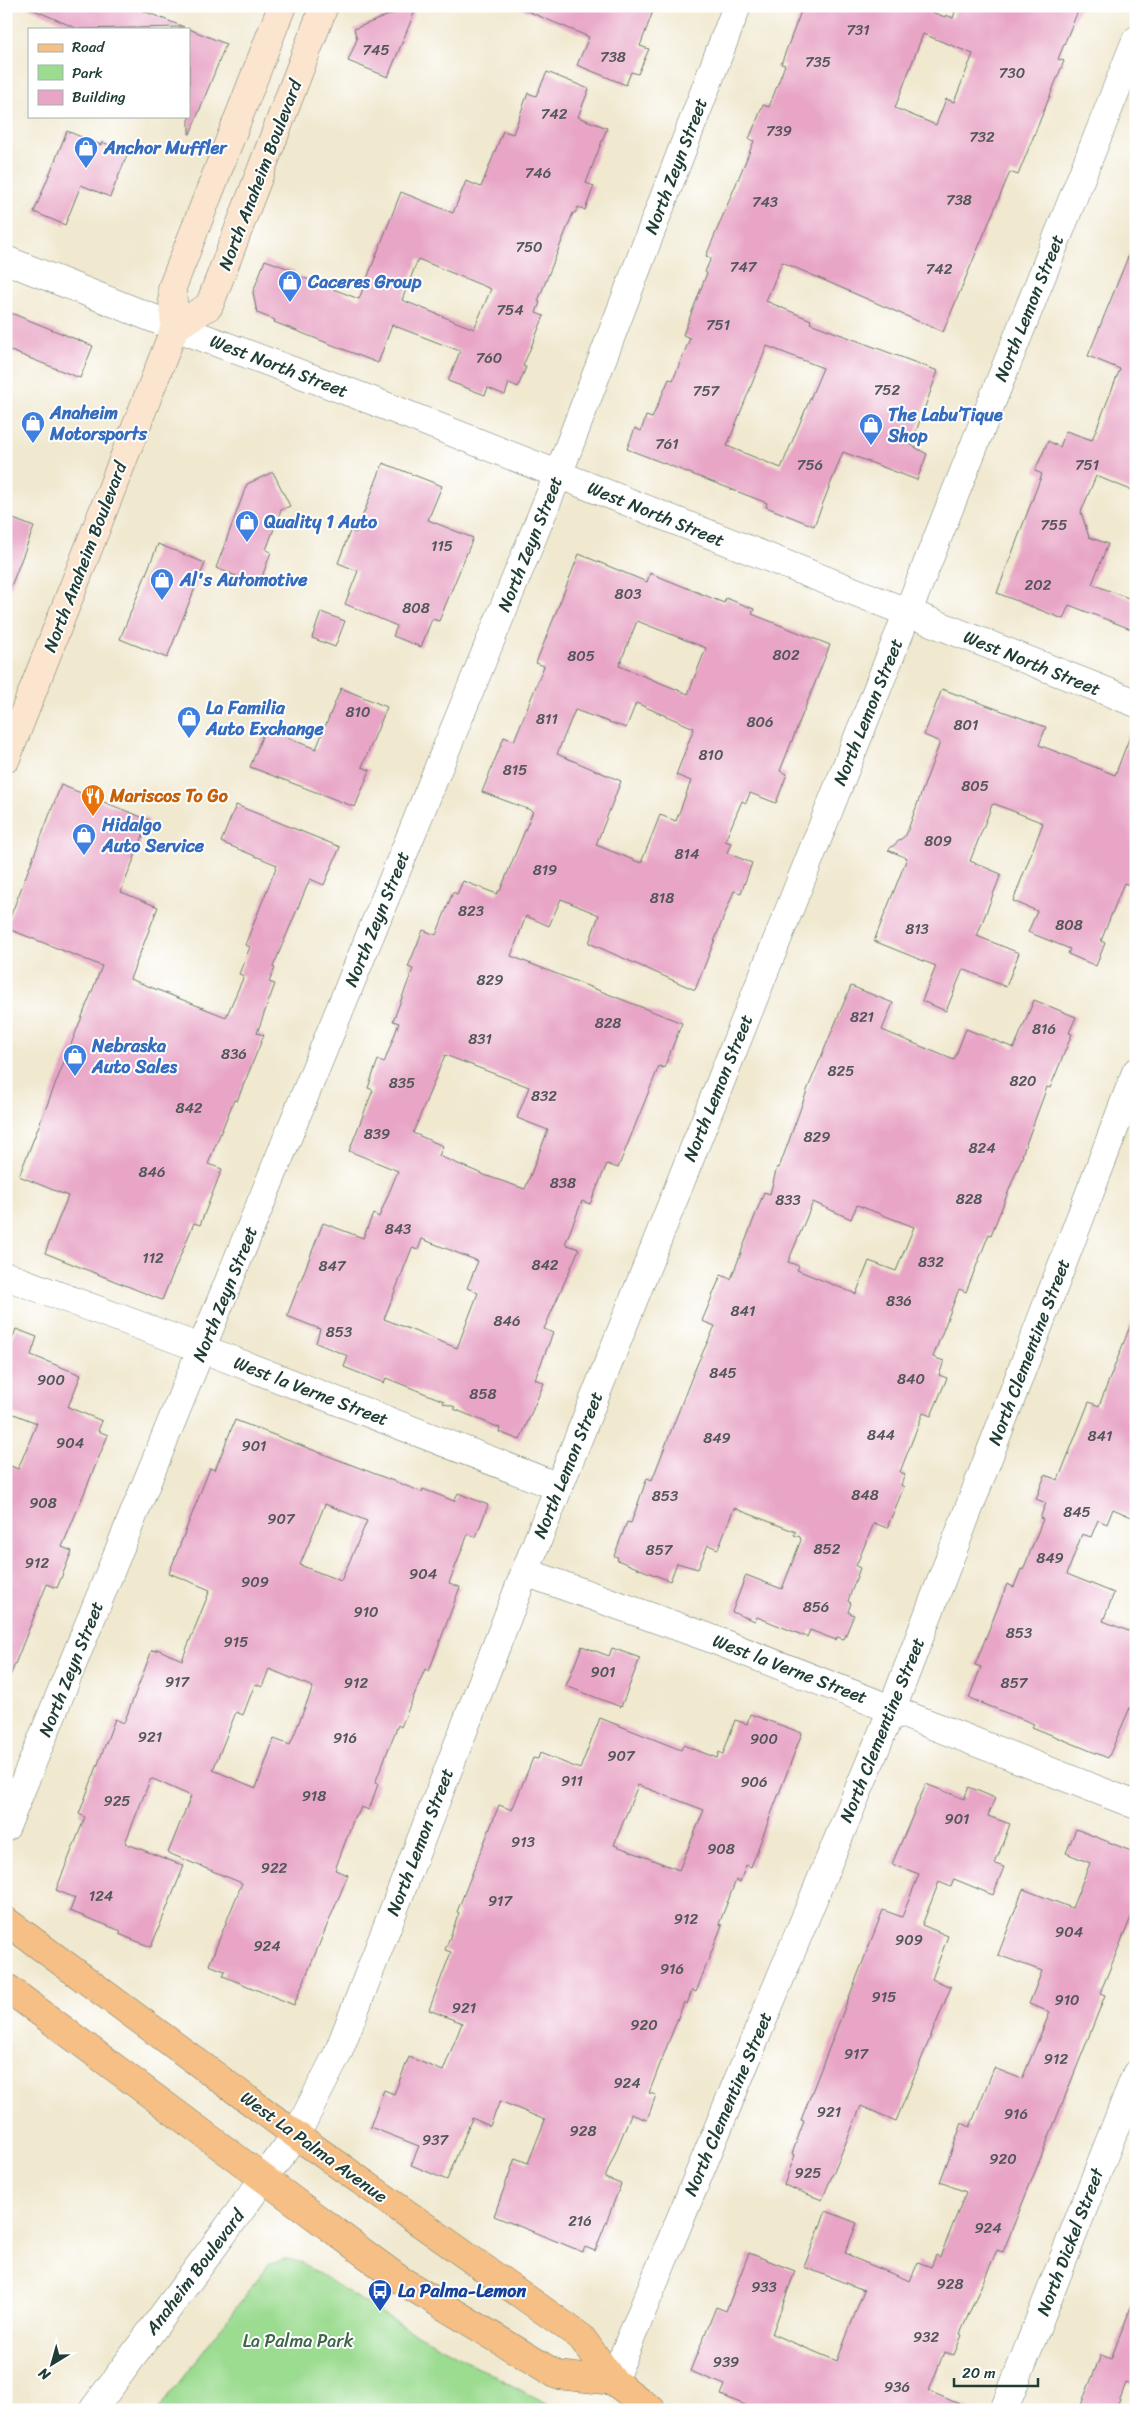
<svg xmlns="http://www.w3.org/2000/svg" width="1142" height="2416" font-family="Sriracha,sans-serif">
	<rect width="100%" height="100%" fill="#fff"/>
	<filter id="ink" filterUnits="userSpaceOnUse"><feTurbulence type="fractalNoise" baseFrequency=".02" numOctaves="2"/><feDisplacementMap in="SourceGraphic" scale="10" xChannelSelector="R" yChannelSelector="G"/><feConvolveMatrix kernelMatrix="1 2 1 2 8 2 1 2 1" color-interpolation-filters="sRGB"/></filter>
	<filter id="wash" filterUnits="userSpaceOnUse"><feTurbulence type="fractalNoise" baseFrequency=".0096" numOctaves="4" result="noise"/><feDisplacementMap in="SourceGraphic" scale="20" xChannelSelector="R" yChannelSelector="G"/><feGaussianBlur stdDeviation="1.12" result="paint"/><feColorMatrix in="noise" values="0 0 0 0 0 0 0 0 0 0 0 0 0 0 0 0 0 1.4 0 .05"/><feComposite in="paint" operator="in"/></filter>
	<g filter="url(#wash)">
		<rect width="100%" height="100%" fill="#f0e8cf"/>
		<path fill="#9cdc91" stroke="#5e8c62" d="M286,2259L300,2262L396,2322L557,2410H158L270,2263Z"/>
		<g id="blocks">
			<g fill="#e8a5c6" fill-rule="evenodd">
				<path d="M25,6H131L184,27L78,29Z"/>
				<path d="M411,6H417L388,77L348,61L357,39L354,29Z"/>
				<path d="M515,6H655L640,46L649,49L638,74L631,72L626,85L577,65L589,37Z"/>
				<path d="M803,6H917L945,17L946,15L953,18L957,6H1080L1058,59L1064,61L1018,175L1010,172L943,332L782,262L766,301L811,320L810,323L938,371L911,445L927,454L917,480L843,452L814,526L766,507L767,503L627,449L635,428L641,431L646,416L652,418L669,379L673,380L690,338L683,335L707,273L705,272L711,258L706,256L754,141L749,139L763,105L769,107L785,65L781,64ZM923,34L973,54L954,102L946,99L936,125L895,108ZM767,346L823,368L781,468L727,446Z"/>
				<path d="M189,29L226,44L190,134H189Z"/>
				<path d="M547,72L589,89L578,117L607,128L586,183L594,186L585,210L578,207L575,213H573L538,301L540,302L536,313L544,316L523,366L526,367L518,387L509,383L505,395L488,388L485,395L448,381L460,351L392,325L378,363L274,322L275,320L257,313L253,292L265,260L295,271L294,274L359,299L401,192L453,213L466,181L481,187L503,131L513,134L528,93L536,96ZM418,259L491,289L474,329L402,300Z"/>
				<path d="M67,131L101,145L102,142L128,153L110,197L81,185L65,225L34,212Z"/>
				<path d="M1134,242L1136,492L1096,476L1081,512L1089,537L1108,544L1092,584L1136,601V631L1069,605L1063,619L997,593L1042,474L1035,471L1048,441L1060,447L1066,431L1092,440L1120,369L1088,356Z"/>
				<path d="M6,311L93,346L80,378L6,349Z"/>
				<path d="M383,463L442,486L428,520L473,538L439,621L432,619L421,647L393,636L397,626L345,604L358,571L338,563L350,531L356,533Z"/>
				<path d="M273,472L290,506L281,510L266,550L271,552L259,585L216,568L247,484Z"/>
				<path d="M6,516L34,527L8,594H6Z"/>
				<path d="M158,544L205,563L167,658L120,639Z"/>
				<path d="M579,554L647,582L650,573L724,603L726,598L754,609L752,614L830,645L780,771L787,774L776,803L750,793L746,803L742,801L725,841L731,843L727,853L752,863L741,893L734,891L695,990L589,943L599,915L561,899L549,926L526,916L511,956L682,1023L664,1068L659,1066L618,1168L607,1164L590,1204L582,1201L565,1244L579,1249L544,1329L553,1333L535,1379L544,1383L520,1440L499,1432L500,1428L454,1409L455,1407L443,1403L444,1401L386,1378L384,1383L344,1367L348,1356L316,1343L320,1329L287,1316L323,1223L363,1238L373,1214L379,1217L398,1171L349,1151L373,1090L368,1088L378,1060L384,1063L399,1023L393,1021L413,969L408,967L423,930L436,935L453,892L457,894L463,881L497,894L498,891H500L533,811L482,792L504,737L514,741L544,666L536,663ZM637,621L706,648L688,694L619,666ZM636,703L694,728L676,775L691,781L676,821L660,815L641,863L596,845L621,781L557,754L575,710L626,728ZM445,1055L529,1087L517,1118L548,1130L525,1189L487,1176L439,1156L443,1146L413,1133ZM422,1239L478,1261L467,1288L478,1293L457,1348L384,1319L412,1248L418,1250Z"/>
				<path d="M321,612L345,621L335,647L312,638Z"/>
				<path d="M341,688L387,707L362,767L370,770L355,807L250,767L265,729L316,749Z"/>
				<path d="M942,689L1046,727L1039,745L1115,775L1134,726L1136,727V866L1129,885L1124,883L1101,941L1105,943L1096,966L1068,954L1070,949L1028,932L1037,911L1013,901L1043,823L995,804L992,805L970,861L1001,874L977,936L1019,953L1006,987L963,969L946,1011L922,1001L936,966L874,941L907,858L888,850L906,835L940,742L924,735Z"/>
				<path d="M61,785L149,820L121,892L158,907L130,979L226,1017L244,976L239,974L250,947L245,945L277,865L221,842L236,805L340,847L324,885L310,879L273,967L275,968L269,982L275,984L257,1033L264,1035L237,1101L234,1100L208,1164L222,1169L200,1225L194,1223L162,1300L45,1253L68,1196L19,1176L102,966L6,928Z"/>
				<path d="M851,986L893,1003L882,1030L954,1060L966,1029L1014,1048L1034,1000L1076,1017L1069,1033L1072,1034L1050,1088L1047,1087L1022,1155H1023L991,1235L989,1234L966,1292L959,1289L933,1357L944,1361L939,1375L947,1378L931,1416L923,1413L900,1472L905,1474L901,1485L904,1487L887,1528L874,1523L856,1566L860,1568L848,1601L851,1603L848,1612L854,1615L844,1639L837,1637L836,1640L810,1630L807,1637L757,1617L755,1621L732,1612L746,1575L782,1589L801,1540L800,1537L794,1535L796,1532L734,1508L718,1549L708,1545L698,1569L677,1563L670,1581L617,1560L618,1557L614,1556L627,1522L631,1523L647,1478L652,1480L695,1369L715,1326L702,1321L721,1275L731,1279L764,1192L770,1194L777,1167L779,1168L808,1088ZM813,1202L851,1219L857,1205L914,1227L896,1271L869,1261L856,1294L797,1270L799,1266L788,1262Z"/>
				<path d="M1134,1316L1136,1519L1113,1509L1107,1524L1098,1520L1091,1537L1082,1534L1067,1574L1114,1593L1103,1621L1136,1634V1694L1108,1758L1032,1727L1034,1724L969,1698L981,1667L975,1665L1007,1584L1014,1587L1021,1569L1023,1570L1043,1519L1040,1518L1046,1503L1036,1499L1045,1475L1058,1480L1089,1402L1099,1406Z"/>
				<path d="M16,1329L37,1337L31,1355L81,1375L68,1407L102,1421L98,1431L108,1435L62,1547L72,1551L57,1588L47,1584L7,1684L6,1464L18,1469L37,1423L6,1411V1355Z"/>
				<path d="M235,1420L422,1492L423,1489L454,1501L458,1493L488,1505L476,1537L468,1534L449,1583L460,1587L429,1671L425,1669L401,1727L398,1725L375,1783L378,1784L369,1810L361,1807L357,1816L355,1815L335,1870L348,1875L294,2005L223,1976L225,1971L209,1965L242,1883L168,1853L191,1796L153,1779L150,1780L125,1843L184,1866L151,1947L119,1934L121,1931L70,1911L75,1898L56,1890L85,1817L79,1814L115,1719L124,1723L152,1650L156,1651L157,1649L182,1660L210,1590L169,1573L210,1468L215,1470ZM325,1504L367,1521L341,1581L300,1565ZM269,1669L313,1687L290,1745L274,1739L256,1788L213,1770L236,1712L243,1715L255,1684L262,1687Z"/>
				<path d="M582,1646L609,1656L612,1648L640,1658L621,1707L566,1686Z"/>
				<path d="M750,1714L802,1733L751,1867L746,1865L740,1882L736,1880L719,1924L722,1925L696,1992L692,1990L687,2004L684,2002L649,2093L656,2095L647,2120L631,2114L605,2178L621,2184L595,2251L585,2247L583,2252L494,2216L515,2158L528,2163L545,2120L500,2101L490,2126L472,2118L447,2180L411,2165L419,2146L370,2127L384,2090L394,2094L409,2057L443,2071L462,2023L429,2010L451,1952L445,1950L459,1913L457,1912L499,1805L512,1810L533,1758L538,1759L540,1753L580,1769L600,1718L681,1750L683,1745L717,1758L719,1752L723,1754L735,1720L747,1724ZM638,1785L704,1810L679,1870L614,1845Z"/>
				<path d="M926,1784L964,1799L969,1787L995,1798L988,1816L1010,1824L995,1864L1004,1867L993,1895L954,1879L951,1887L939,1882L922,1925L948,1936L932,1979L951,1987L896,2121L861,2106L822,2200L784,2185L795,2155L792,2154L804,2121L801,2120L883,1910L902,1917L919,1874L892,1864Z"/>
				<path d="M1076,1829L1136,1853V1905L1100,1993L1105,1995L1084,2049L1003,2252L997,2250L960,2334L962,2335L954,2355L944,2352L929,2391L973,2410H757L721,2395L725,2385L690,2371L716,2307L726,2311L749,2253L795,2271L772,2334L837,2361L864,2290L804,2267L826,2211L857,2223L845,2253L850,2255L849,2256L910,2281L918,2262L931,2267L936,2255L940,2257L966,2192L940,2182L962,2123L970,2127L994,2068L1022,2079L1050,2012L1029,2004L1042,1971L998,1955L1023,1889L1072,1908L1090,1863L1066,1853Z"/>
				<path d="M1134,2299H1136V2387L1126,2383L1116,2410H1079L1101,2355L1111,2359Z"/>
			</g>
		</g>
	</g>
	<g filter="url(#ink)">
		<use href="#blocks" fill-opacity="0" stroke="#68796a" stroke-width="1"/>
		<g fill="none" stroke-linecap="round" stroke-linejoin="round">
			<g stroke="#68796a" stroke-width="29">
				<g id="minor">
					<path d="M6,260L175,327"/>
					<path d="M6,1276L203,1349L559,1487"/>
					<path d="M525,1572L707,1637L1136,1805"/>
					<path d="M6,1827L558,475L737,6"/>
					<path d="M296,2135L338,2053L525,1572L1136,40"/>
					<path d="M613,2381L892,1709L1136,1072"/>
					<path d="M1004,2410L1136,2074"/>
				</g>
			</g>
			<g stroke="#68796a" stroke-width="29">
				<g id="tertiary">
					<path d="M175,327L373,401L1136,703"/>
					<path d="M93,2410L296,2135"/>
				</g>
			</g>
			<g stroke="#68796a" stroke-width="29">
				<g id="secondary">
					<path d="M175,327L209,306L324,6"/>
					<path d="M6,759L175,327L172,288L282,6"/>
				</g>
			</g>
			<g stroke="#68796a" stroke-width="29">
				<g id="primary">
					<path d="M6,1921L296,2135L581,2337L613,2381L652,2410"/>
					<path d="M6,1987L399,2279L557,2375L613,2381"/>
				</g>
			</g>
			<use href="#minor" stroke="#fff" stroke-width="28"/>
			<use href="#tertiary" stroke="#fff" stroke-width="28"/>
			<use href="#secondary" stroke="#fbe5cf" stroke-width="28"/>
			<use href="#primary" stroke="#f5bf86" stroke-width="28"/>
		</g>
	</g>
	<defs>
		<g id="shop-pin" transform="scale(1.25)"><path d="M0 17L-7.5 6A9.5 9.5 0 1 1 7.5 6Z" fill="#3f7fe0" stroke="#fff"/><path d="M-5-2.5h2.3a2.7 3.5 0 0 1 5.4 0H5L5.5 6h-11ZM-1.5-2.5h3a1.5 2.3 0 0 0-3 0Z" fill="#fff"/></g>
		<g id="restaurant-pin" transform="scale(1.25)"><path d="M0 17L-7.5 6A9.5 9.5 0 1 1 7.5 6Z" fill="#e8710a" stroke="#fff"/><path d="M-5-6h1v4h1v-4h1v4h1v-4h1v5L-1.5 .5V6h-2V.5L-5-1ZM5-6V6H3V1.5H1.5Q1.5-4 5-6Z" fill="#fff"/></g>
		<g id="bus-pin" transform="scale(1.25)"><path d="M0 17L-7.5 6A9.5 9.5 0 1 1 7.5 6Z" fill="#1a4fb4" stroke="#fff"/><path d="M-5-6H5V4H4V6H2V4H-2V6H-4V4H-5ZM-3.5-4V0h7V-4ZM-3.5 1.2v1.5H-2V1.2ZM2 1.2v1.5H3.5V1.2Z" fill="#fff"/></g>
	</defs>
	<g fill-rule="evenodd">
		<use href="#shop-pin" x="86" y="148"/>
		<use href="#shop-pin" x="290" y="282"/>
		<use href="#shop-pin" x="33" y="423"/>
		<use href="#shop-pin" x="871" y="425"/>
		<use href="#shop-pin" x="247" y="522"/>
		<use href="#shop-pin" x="162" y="580"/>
		<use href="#shop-pin" x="189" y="718"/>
		<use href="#restaurant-pin" x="93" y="796"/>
		<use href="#shop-pin" x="84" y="835"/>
		<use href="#shop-pin" x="75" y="1056"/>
		<use href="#bus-pin" x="380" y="2291"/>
	</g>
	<g text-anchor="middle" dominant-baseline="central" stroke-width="4" stroke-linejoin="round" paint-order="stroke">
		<g font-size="15" fill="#515758">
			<text x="858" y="30">731</text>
			<text x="376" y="50">745</text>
			<text x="613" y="57">738</text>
			<text x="818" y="62">735</text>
			<text x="1012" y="73">730</text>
			<text x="554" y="114">742</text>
			<text x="779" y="131">739</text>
			<text x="982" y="137">732</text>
			<text x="538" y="173">746</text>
			<text x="959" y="200">738</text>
			<text x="765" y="202">743</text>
			<text x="529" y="247">750</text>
			<text x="743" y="267">747</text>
			<text x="939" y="269">742</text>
			<text x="510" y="310">754</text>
			<text x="718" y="325">751</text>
			<text x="489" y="358">760</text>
			<text x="887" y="390">752</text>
			<text x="706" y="391">757</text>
			<text x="667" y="444">761</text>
			<text x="810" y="465">756</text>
			<text x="1087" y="465">751</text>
			<text x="1054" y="525">755</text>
			<text x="442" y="546">115</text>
			<text x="1038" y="585">202</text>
			<text x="628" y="594">803</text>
			<text x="416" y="608">808</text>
			<text x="786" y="655">802</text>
			<text x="581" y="656">805</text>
			<text x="358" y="712">810</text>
			<text x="547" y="719">811</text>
			<text x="760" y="722">806</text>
			<text x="966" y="725">801</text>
			<text x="711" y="755">810</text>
			<text x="515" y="770">815</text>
			<text x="975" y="786">805</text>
			<text x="938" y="841">809</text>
			<text x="687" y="854">814</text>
			<text x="545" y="870">819</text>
			<text x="662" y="898">818</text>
			<text x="471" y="911">823</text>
			<text x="1069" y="925">808</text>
			<text x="917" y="929">813</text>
			<text x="490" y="980">829</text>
			<text x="862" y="1017">821</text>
			<text x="608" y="1023">828</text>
			<text x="1044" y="1029">816</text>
			<text x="480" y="1039">831</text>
			<text x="234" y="1054">836</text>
			<text x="841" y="1071">825</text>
			<text x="1023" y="1081">820</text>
			<text x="402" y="1083">835</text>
			<text x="544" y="1096">832</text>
			<text x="189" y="1108">842</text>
			<text x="377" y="1134">839</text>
			<text x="817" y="1137">829</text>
			<text x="982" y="1148">824</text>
			<text x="152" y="1172">846</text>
			<text x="563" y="1183">838</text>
			<text x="969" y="1199">828</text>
			<text x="788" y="1200">833</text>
			<text x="398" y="1229">843</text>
			<text x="153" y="1258">112</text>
			<text x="931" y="1262">832</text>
			<text x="545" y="1265">842</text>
			<text x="332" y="1266">847</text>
			<text x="899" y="1301">836</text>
			<text x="743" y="1311">841</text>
			<text x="507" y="1321">846</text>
			<text x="339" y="1332">853</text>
			<text x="723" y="1373">845</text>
			<text x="911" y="1379">840</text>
			<text x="51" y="1380">900</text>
			<text x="483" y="1394">858</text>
			<text x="881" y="1435">844</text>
			<text x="1100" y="1436">841</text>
			<text x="717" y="1438">849</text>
			<text x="70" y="1443">904</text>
			<text x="254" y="1446">901</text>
			<text x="865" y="1495">848</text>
			<text x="665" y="1496">853</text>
			<text x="43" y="1503">908</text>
			<text x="1077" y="1512">845</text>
			<text x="281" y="1519">907</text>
			<text x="827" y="1549">852</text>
			<text x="659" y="1550">857</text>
			<text x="1050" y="1558">849</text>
			<text x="37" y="1563">912</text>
			<text x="423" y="1574">904</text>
			<text x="255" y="1582">909</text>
			<text x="816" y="1607">856</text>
			<text x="366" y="1612">910</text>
			<text x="1019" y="1633">853</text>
			<text x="236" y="1642">915</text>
			<text x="603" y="1672">901</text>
			<text x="177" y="1682">917</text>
			<text x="356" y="1683">912</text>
			<text x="1014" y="1683">857</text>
			<text x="150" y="1737">921</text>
			<text x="345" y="1738">916</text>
			<text x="764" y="1739">900</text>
			<text x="621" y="1756">907</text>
			<text x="572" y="1781">911</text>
			<text x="754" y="1782">906</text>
			<text x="314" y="1796">918</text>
			<text x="117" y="1801">925</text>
			<text x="957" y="1819">901</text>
			<text x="523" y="1842">913</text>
			<text x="721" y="1849">908</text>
			<text x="274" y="1868">922</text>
			<text x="101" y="1896">124</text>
			<text x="500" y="1901">917</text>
			<text x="686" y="1919">912</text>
			<text x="1069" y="1932">904</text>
			<text x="909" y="1940">909</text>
			<text x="267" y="1946">924</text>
			<text x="672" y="1969">916</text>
			<text x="884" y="1997">915</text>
			<text x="1067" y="2000">910</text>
			<text x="464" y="2008">921</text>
			<text x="644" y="2025">920</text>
			<text x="856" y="2054">917</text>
			<text x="1056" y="2059">912</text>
			<text x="627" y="2083">924</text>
			<text x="829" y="2112">921</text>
			<text x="1016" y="2114">916</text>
			<text x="583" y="2131">928</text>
			<text x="435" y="2140">937</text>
			<text x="1003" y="2159">920</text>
			<text x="808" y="2173">925</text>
			<text x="580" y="2221">216</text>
			<text x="988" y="2228">924</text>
			<text x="950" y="2284">928</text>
			<text x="764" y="2287">933</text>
			<text x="926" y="2337">932</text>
			<text x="726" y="2362">939</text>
			<text x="897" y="2387">936</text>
		</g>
		<g font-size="18" font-weight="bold" fill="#366cbe" stroke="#fff" text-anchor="start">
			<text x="104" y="148">Anchor Muffler</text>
			<text x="308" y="282">Caceres Group</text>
			<text x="50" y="413">Anaheim<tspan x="50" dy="21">Motorsports</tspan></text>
			<text x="888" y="415">The Labu’Tique<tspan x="888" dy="21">Shop</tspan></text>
			<text x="264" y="522">Quality 1 Auto</text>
			<text x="180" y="580">Al's Automotive</text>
			<text x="206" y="708">La Familia<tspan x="206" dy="21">Auto Exchange</tspan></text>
			<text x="102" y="825">Hidalgo<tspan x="102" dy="21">Auto Service</tspan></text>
			<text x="92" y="1046">Nebraska<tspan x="92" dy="21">Auto Sales</tspan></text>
		</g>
		<g font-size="18" fill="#1f3d34" stroke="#fff">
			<text transform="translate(676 166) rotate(-69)">North Zeyn Street</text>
			<text transform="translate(260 175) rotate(-69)">North Anaheim Boulevard</text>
			<text transform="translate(1029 308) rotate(-68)">North Lemon Street</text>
			<text transform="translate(279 366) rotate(21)">West North Street</text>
			<text transform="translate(656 514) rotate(22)">West North Street</text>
			<text transform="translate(530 544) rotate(-68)">North Zeyn Street</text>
			<text transform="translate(85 557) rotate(-69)">North Anaheim Boulevard</text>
			<text transform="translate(1032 663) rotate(22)">West North Street</text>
			<text transform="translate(868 712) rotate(-68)">North Lemon Street</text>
			<text transform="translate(377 919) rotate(-68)">North Zeyn Street</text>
			<text transform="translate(718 1088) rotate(-68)">North Lemon Street</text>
			<text transform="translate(225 1294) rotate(-68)">North Zeyn Street</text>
			<text transform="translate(1029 1352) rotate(-69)">North Clementine Street</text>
			<text transform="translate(311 1391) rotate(21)">West la Verne Street</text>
			<text transform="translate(568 1465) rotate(-68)">North Lemon Street</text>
			<text transform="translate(71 1669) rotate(-68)">North Zeyn Street</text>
			<text transform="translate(790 1669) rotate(21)">West la Verne Street</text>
			<text transform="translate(882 1730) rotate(-68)">North Clementine Street</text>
			<text transform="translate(420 1842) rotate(-69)">North Lemon Street</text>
			<text transform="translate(728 2104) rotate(-67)">North Clementine Street</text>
			<text transform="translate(314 2147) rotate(36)">West La Palma Avenue</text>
			<text transform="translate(1070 2242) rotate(-69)">North Dickel Street</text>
			<text transform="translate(195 2272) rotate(-53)">Anaheim Boulevard</text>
		</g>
		<g font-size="18" font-weight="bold" fill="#c56008" stroke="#fff" text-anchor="start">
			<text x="110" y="796">Mariscos To Go</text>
		</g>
		<g font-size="18" font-weight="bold" fill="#164399" stroke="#fff" text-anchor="start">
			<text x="398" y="2291">La Palma-Lemon</text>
		</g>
		<g font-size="18" fill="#3e654b" stroke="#fff">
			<text x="298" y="2341">La Palma Park</text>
		</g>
	</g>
	<rect width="1142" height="2416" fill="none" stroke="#fff" stroke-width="25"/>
	<rect x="28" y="28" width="162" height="90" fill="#ffffff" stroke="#a5b1ae"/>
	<rect x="38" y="44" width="25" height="8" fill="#f5bf86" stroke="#a5b1ae"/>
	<text x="72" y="52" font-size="15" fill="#1f3d34">Road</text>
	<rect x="38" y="65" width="25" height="15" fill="#9cdc91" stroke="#a5b1ae"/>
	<text x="72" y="78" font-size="15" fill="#1f3d34">Park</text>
	<rect x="38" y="90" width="25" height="15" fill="#e8a5c6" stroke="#a5b1ae"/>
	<text x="72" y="102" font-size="15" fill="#1f3d34">Building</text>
	<g transform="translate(52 2364) rotate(217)" stroke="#ffffff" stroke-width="4" paint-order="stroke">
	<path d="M0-4L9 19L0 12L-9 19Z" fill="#1f3d34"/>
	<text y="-8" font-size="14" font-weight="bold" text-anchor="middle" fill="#1f3d34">N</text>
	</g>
	<path d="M954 2378v8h84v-8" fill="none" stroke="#1f3d34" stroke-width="2.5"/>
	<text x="962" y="2378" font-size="15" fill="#1f3d34" stroke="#ffffff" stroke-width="4" paint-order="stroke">20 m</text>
</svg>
